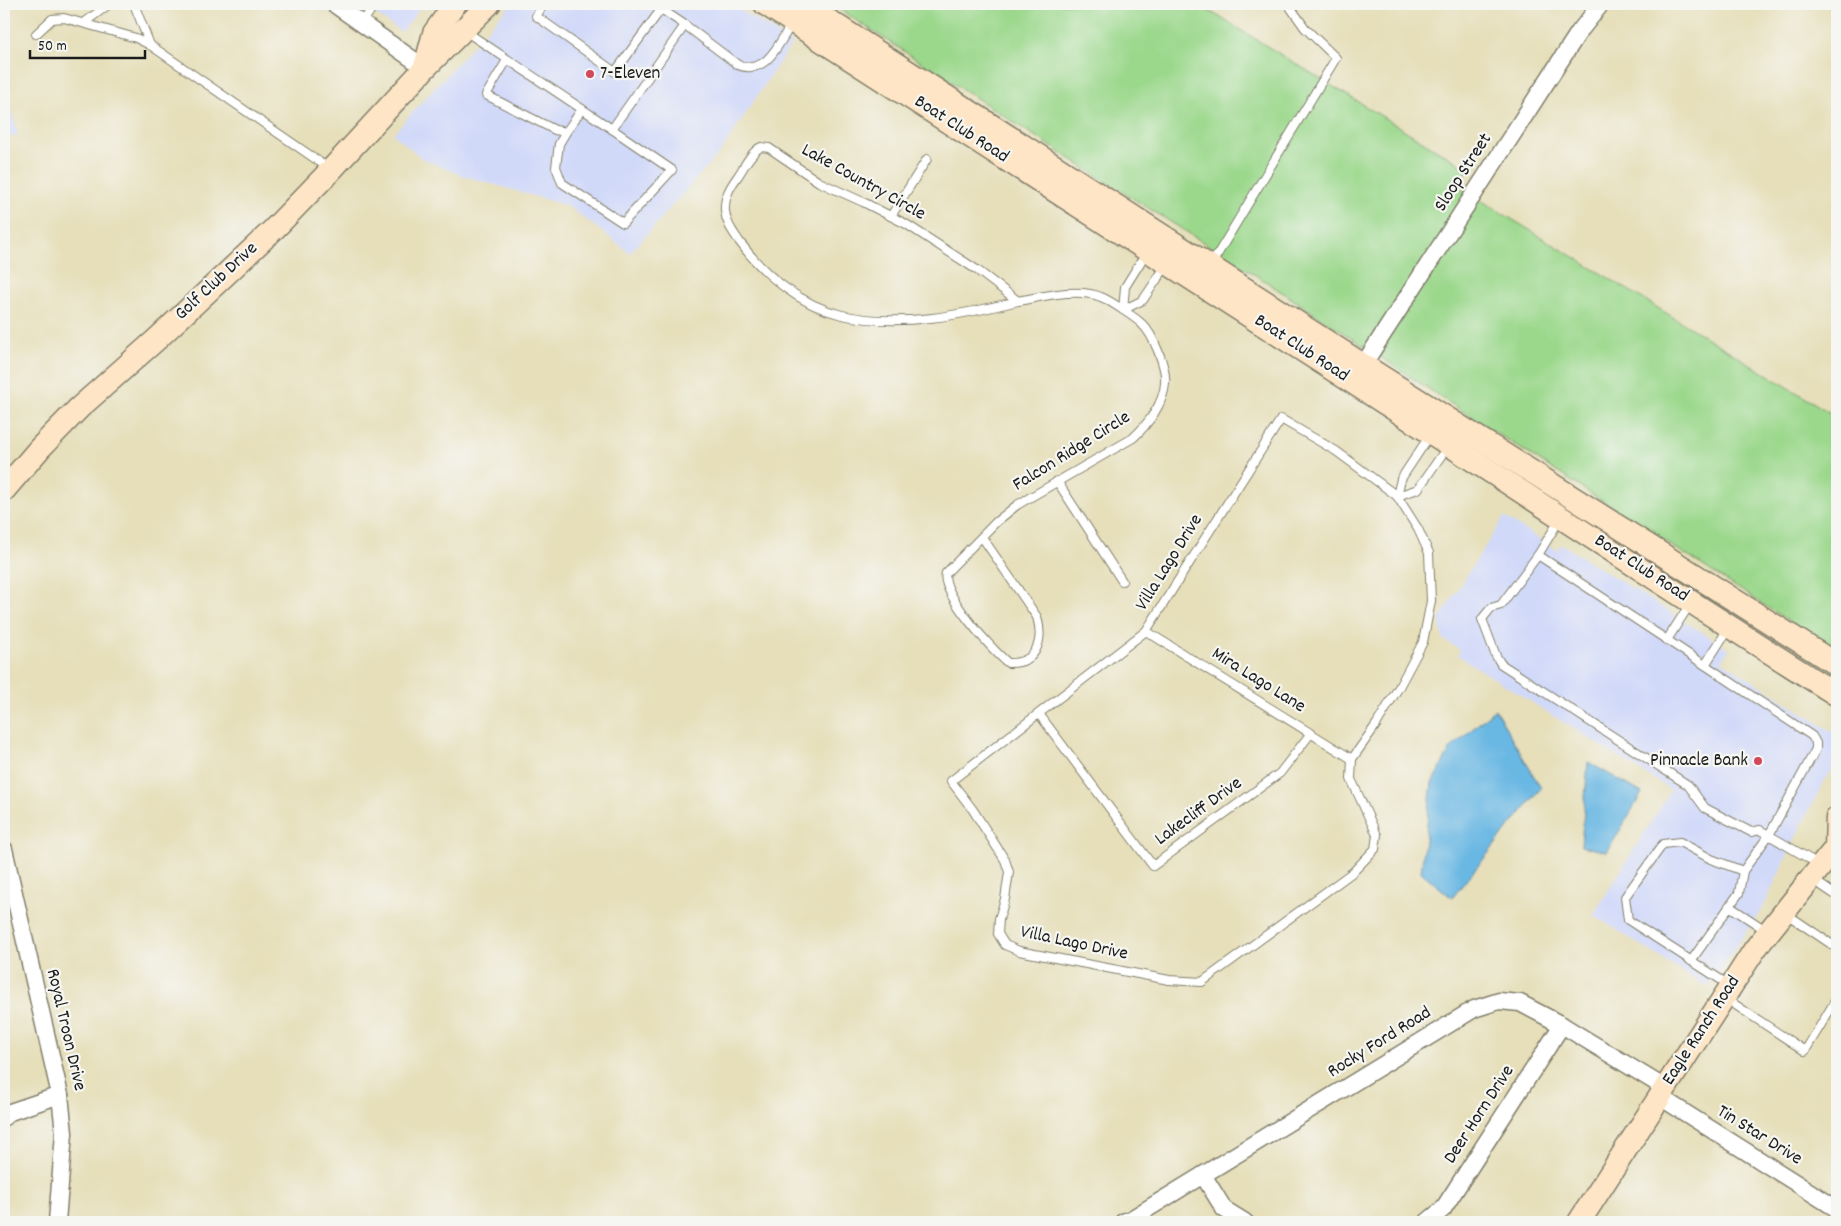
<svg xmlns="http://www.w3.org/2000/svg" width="1841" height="1226" font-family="Dekko,sans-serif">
	<rect width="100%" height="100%" fill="#f6f6f2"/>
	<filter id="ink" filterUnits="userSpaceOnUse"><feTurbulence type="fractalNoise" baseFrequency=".02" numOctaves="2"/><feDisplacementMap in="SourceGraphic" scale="10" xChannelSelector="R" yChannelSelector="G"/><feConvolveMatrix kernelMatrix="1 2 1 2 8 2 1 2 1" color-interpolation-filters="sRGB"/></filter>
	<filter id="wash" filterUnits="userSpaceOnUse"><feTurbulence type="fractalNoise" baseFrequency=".0096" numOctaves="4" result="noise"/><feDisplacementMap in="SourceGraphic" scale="20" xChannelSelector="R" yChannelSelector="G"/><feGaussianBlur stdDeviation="1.12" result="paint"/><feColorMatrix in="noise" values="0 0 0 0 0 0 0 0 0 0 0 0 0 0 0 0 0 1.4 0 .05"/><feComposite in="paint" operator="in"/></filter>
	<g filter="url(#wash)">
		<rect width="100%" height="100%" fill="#e6dfba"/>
		<g fill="#d1d9f9">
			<path d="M360,4H423L402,32Z"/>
			<path d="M511,4H730L792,43L721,151L630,253L568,206L461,175L423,159L393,134Z"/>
			<path d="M4,86L18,135L4,139Z"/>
			<path d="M1504,517L1557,550L1561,544L1729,649L1722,661L1837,735V758L1805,817L1763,908L1707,987L1593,915L1671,790L1457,655L1460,650L1443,639L1439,619Z"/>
		</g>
		<path fill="#9bd88c" stroke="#5c7a54" d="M831,4H1198L1468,169L1459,187L1837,417V652L1459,409L1265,281L1086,169Z"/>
		<g fill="#69b7e3" stroke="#426a80">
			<path d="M1495,709L1541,788L1452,898L1421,872L1432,783L1451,748Z"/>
			<path d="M1588,762L1642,793L1607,852L1581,846Z"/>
		</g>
	</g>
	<g filter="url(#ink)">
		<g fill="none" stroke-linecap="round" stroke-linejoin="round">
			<g stroke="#817e6b" stroke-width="10">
				<g id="lane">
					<path d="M134,4L150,45"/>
					<path d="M544,4L536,16L615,72L665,4"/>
					<path d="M661,9L685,25"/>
					<path d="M84,23L109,4"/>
					<path d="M362,23L375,4"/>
					<path d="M465,31L612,129L685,25L738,65C767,76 779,43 792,23"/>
					<path d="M36,34L52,19L64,18L136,38L150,45L330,169"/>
					<path d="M507,60L486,95L555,130L566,132L582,109"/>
					<path d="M566,132L559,144L556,167L562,183L623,223L672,170L612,129"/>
					<path d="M761,147L769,148L819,182L863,202L906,224L977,270L1018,301C962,315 899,328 842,315C800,305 764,275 739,241C733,232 726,223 725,211C724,197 730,187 738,176C744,167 751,152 761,147Z"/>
					<path d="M891,216L927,159"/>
					<path d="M1170,241L1168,263L1143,300L1123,310L1125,287L1148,250Z"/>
					<path d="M1211,265L1336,58L1305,28L1288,4"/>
					<path d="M1281,419L1336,451L1397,496L1418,529L1429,553L1431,601L1423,642L1399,687L1376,725L1352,759L1351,779L1377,835L1375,849L1353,872L1202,982L1169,980L1019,951L1005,945L998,934L999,919L1005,899L1009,872L1005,860L973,810L951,781L1146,631Z"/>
					<path d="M1057,481L1122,581"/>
					<path d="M1397,496L1418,489L1448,446"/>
					<path d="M1397,496L1401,479L1430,435"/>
					<path d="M1560,519L1538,555L1501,605L1491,608L1482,619L1496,656L1501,664L1688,785L1705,808L1751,832L1760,830L1820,865"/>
					<path d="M982,537L1037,617C1044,641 1037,664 1008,663C993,651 939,592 946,573L996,522L1017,505L1133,438C1147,425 1164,404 1165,383C1167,368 1153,334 1142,324C1136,318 1109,300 1101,297C1078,287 1041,297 1018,301"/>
					<path d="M1538,555L1705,665"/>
					<path d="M1146,631L1352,759"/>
					<path d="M1667,640L1690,604"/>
					<path d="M1039,714L1153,866L1280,773L1311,733"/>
					<path d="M1812,879L1837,896"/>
					<path d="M1729,906L1767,931"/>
					<path d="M1785,913L1837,948"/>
					<path d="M1691,961L1739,893L1743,871L1769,835L1816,749V743L1812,736L1705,665L1728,629"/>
					<path d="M1729,985L1628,920L1625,897L1663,844L1680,842L1711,859L1743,871"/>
					<path d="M1725,998L1805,1051L1837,998"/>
				</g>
			</g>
			<g stroke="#817e6b" stroke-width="19">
				<g id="street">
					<path d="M334,4L425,68"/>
					<path d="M1363,365L1579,32L1601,4"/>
					<path d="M4,849L60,1095L64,1133L57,1222"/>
					<path d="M1660,1097L1837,1209"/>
					<path d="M4,1117L10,1112L60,1095"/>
					<path d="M1203,1175L1224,1209L1245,1222"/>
					<path d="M1123,1222L1131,1219L1474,1009L1499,1001L1520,1003L1562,1025L1665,1088"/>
					<path d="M1427,1222L1443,1209L1562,1025"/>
				</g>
			</g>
			<g stroke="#817e6b" stroke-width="25">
				<g id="secondary">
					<path d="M765,4C986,147 1207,288 1428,431C1564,519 1700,609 1837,695"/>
					<path d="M803,4L1363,365L1837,665"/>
					<path d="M425,67L434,33L455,4"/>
					<path d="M4,490L40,448L79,408L157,339L274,229L331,170L425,68L489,4"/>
					<path d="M1836,847L1837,818"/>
					<path d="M1579,1222L1755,949L1837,846"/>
				</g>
			</g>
			<use href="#lane" stroke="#fff" stroke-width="8"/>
			<use href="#street" stroke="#fff" stroke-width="16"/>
			<use href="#secondary" stroke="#fee5c5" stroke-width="22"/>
		</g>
	</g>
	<g fill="#d1495b" stroke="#f6f6f2" stroke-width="2">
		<circle cx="590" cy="74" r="5"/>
		<circle cx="1758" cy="761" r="5"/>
	</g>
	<g text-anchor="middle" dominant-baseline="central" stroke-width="4.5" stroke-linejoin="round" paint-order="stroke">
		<g font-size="19" fill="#1c1c1c" stroke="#f6f6f2" text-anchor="start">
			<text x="600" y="74">7-Eleven</text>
			<text x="1748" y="761" text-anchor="end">Pinnacle Bank</text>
		</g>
		<g font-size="19" fill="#1c1c1c" stroke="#f6f6f2">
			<text transform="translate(961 130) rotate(33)">Boat Club Road</text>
			<text transform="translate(1464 173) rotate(-57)">Sloop Street</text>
			<text transform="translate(863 183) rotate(29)">Lake Country Circle</text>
			<text transform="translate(217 282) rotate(-43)">Golf Club Drive</text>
			<text transform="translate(1301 349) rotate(33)">Boat Club Road</text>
			<text transform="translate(1072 452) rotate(-32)">Falcon Ridge Circle</text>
			<text transform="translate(1170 563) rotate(-58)">Villa Lago Drive</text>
			<text transform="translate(1641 569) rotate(33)">Boat Club Road</text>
			<text transform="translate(1258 681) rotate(32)">Mira Lago Lane</text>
			<text transform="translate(1199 812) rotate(-36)">Lakecliff Drive</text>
			<text transform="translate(1074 944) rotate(12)">Villa Lago Drive</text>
			<text transform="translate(65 1030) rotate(77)">Royal Troon Drive</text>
			<text transform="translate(1702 1031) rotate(-57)">Eagle Ranch Road</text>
			<text transform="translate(1380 1043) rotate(-32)">Rocky Ford Road</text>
			<text transform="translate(1480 1115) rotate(-57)">Deer Horn Drive</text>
			<text transform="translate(1759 1136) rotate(32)">Tin Star Drive</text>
		</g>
	</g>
	<rect width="1841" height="1226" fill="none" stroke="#f6f6f2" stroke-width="20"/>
	<path d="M30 50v8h115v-8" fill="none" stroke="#1c1c1c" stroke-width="2.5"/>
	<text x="38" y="50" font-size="15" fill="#1c1c1c" stroke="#f6f6f2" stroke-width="4" paint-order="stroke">50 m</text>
</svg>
